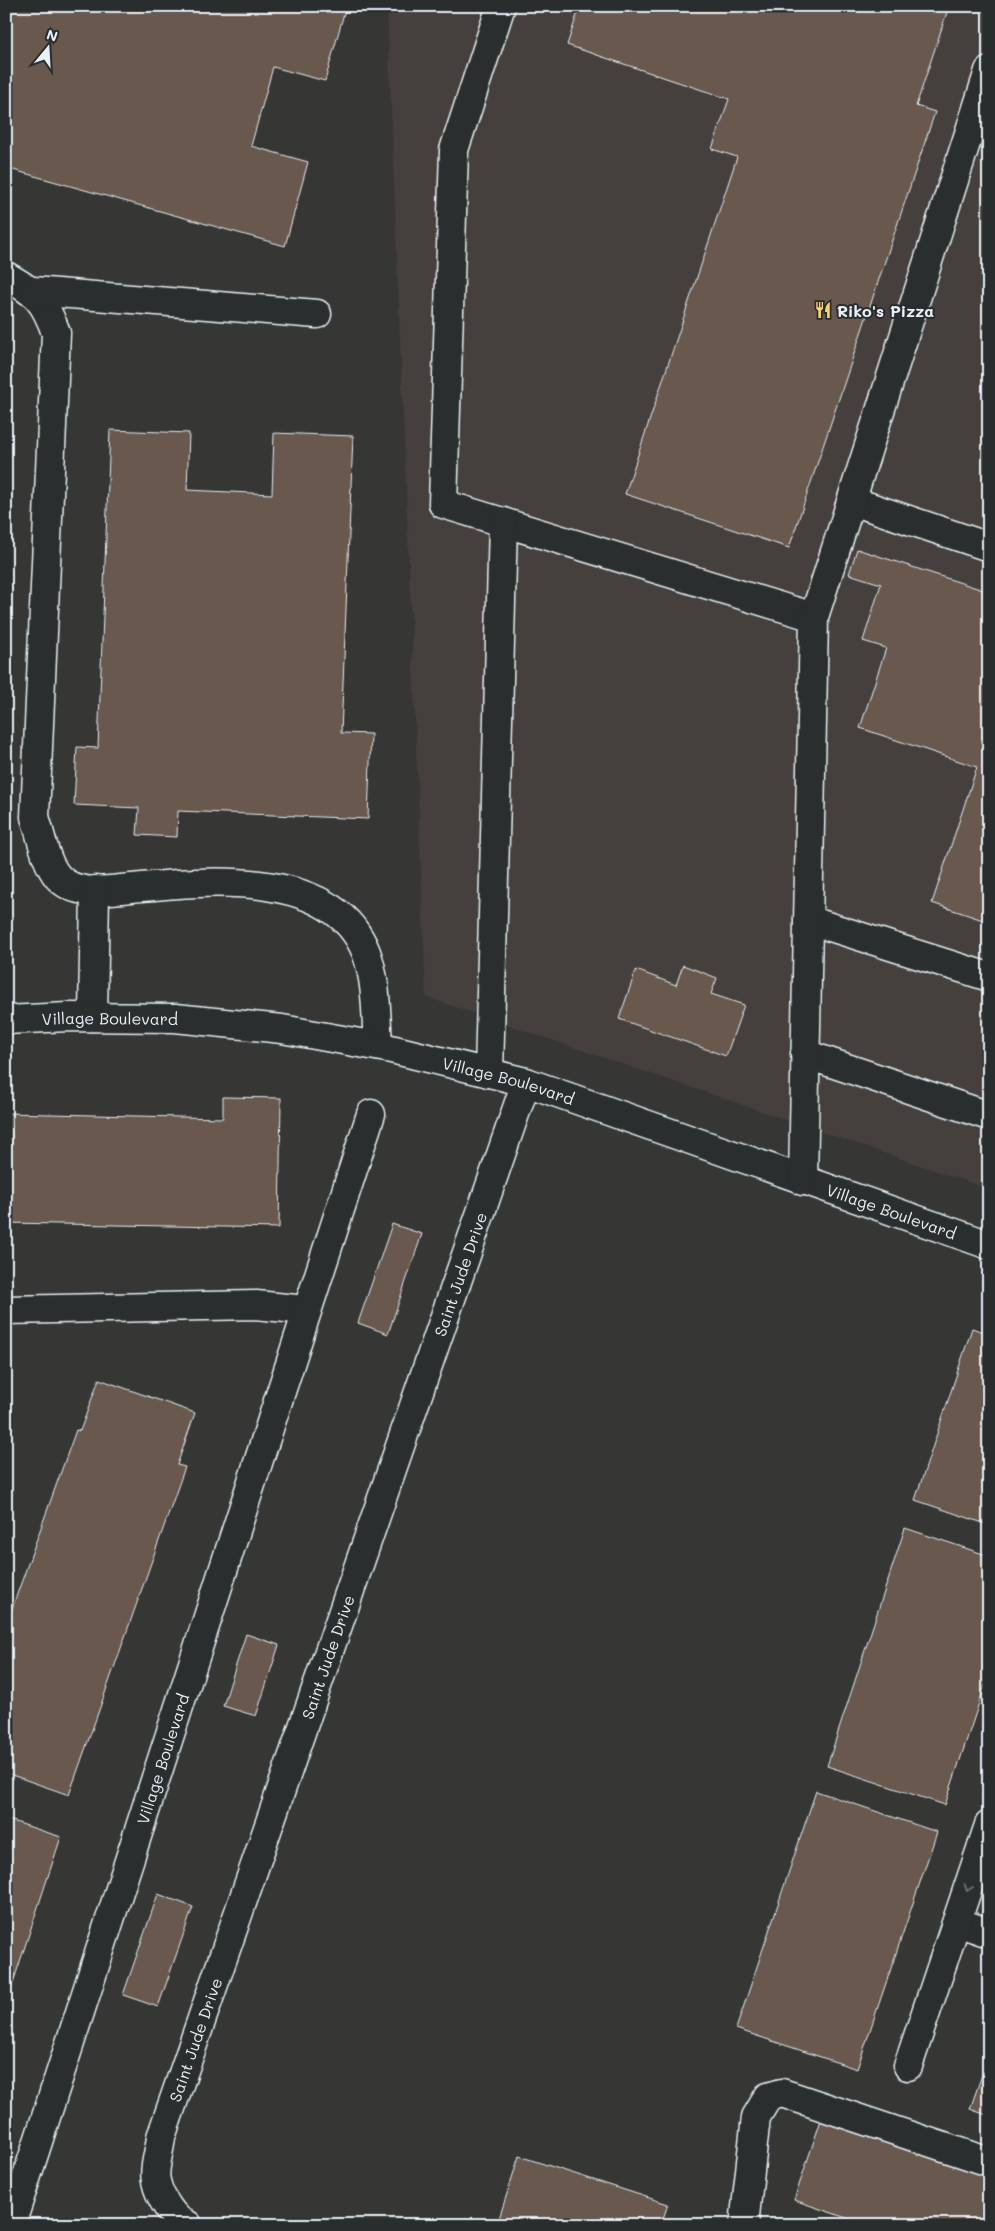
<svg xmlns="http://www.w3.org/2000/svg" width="995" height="2231" font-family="Mali,sans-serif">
	<rect width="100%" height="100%" fill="#363634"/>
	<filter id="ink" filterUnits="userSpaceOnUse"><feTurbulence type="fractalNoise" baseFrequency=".02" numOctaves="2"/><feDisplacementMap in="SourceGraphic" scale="10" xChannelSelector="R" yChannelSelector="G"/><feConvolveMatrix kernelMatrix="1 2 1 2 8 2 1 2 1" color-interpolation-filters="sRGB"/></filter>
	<g filter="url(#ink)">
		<path fill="#45403c" d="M387,6H989V1189L426,997Z"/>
		<g fill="#67594e" stroke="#e8f1f8">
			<path d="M6,6H346L325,81L273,67L251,146L308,162L285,246L6,168Z"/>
			<path d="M580,6H949L916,106L935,112L789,548L625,494L737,157L712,149L729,99L567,45Z"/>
			<path d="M110,430L189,433L187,490L272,494L274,433L353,436L341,733L371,734L368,819L178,811L177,837L137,835L139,808L74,805L77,747L98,748Z"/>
			<path d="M857,549L989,592V922L932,903L977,767L860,728L886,648L863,641L881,584L849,574Z"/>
			<path d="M683,965L717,978L711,994L744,1005L726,1056L619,1019L636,970L676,985Z"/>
			<path d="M223,1097L281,1098L279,1228L6,1223V1113L223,1118Z"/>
			<path d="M392,1224L422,1234L388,1334L358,1323Z"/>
			<path d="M972,1328L989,1334V1525L915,1500Z"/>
			<path d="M99,1379L195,1413L177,1465L185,1467L69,1795L6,1773V1625L76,1430L80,1431Z"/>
			<path d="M905,1528L989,1556V1673L945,1805L827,1766Z"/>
			<path d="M246,1634L279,1645L256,1716L223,1706Z"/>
			<path d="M816,1791L937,1832L857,2069L736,2029Z"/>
			<path d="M6,1819L61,1837L6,2004Z"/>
			<path d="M158,1894L193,1907L158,2007L123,1995Z"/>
			<path d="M989,2055V2116L970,2109Z"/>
			<path d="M821,2120L989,2176V2225H867L794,2200Z"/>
			<path d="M519,2156L668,2204L661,2225H497Z"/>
		</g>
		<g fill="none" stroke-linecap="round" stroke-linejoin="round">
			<g stroke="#e8f1f8" stroke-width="31">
				<g id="minor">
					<path d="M501,6L454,150L443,504L814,617"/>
					<path d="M6,276C37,294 44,299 56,333L35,817C41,835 45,862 58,877C76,897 108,890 131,888C204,881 333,867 366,952C377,981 376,1016 378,1046"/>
					<path d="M33,291L317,314"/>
					<path d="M852,501L989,547"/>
					<path d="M808,920L989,977"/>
					<path d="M93,1017L95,890"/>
					<path id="s1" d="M6,1020L68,1017L175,1018L282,1029L387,1048L526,1082L989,1245"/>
					<path d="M805,1054L989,1116"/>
					<path d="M489,1073L503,522"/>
					<path d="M803,1181L814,617L989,71"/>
					<path d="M6,1310L256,1305L306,1310"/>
					<path d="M957,1922L989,1933"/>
					<path d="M908,2066L989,1825"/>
					<path id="s2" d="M11,2225L371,1114"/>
					<path id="s3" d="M188,2225C173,2220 159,2196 156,2181C153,2169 160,2150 161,2137L526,1082"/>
					<path d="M744,2225L756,2117L768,2097L782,2093L989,2162"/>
				</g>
			</g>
			<use href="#minor" stroke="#2a2d2e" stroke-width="28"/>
		</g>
		<defs><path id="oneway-chevron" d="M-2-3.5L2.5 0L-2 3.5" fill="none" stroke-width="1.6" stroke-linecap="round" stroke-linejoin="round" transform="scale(1.25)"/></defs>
		<use stroke="#6c7275" href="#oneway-chevron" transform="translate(968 1888) rotate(108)"/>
	</g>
	<defs>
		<g id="restaurant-bare" transform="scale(1.35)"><path d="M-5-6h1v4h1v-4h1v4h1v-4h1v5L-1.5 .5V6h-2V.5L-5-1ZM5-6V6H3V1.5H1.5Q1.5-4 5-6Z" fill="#ffd166" stroke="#2a2d2e" stroke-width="2.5" paint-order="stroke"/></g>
	</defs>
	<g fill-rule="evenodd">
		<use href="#restaurant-bare" x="823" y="310"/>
	</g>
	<g text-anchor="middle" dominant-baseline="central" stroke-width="4" stroke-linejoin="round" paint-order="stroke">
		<g font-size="16" font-weight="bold" fill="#e8f1f8" stroke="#2a2d2e" text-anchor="start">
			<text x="837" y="310">Riko's Pizza</text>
		</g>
		<g font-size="16" fill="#e8f1f8" stroke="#2a2d2e">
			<text stroke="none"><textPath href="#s1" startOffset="104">Village Boulevard</textPath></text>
			<text stroke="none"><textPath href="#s1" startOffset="509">Village Boulevard</textPath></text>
			<text stroke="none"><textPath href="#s1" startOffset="914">Village Boulevard</textPath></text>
			<text stroke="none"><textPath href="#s3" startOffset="1014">Saint Jude Drive</textPath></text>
			<text stroke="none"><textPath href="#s3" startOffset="609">Saint Jude Drive</textPath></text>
			<text stroke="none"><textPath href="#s2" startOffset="490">Village Boulevard</textPath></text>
			<text stroke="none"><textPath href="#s3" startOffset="204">Saint Jude Drive</textPath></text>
		</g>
	</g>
	<rect width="995" height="2231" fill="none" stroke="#2a2d2e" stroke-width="25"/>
	<rect x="12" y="12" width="970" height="2206" fill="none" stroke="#e8f1f8" stroke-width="2" filter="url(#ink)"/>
	<g transform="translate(48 48) rotate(18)" stroke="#2a2d2e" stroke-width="4" paint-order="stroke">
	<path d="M0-4L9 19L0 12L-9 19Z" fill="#e8f1f8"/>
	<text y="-8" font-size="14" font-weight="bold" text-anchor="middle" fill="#e8f1f8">N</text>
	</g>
</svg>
